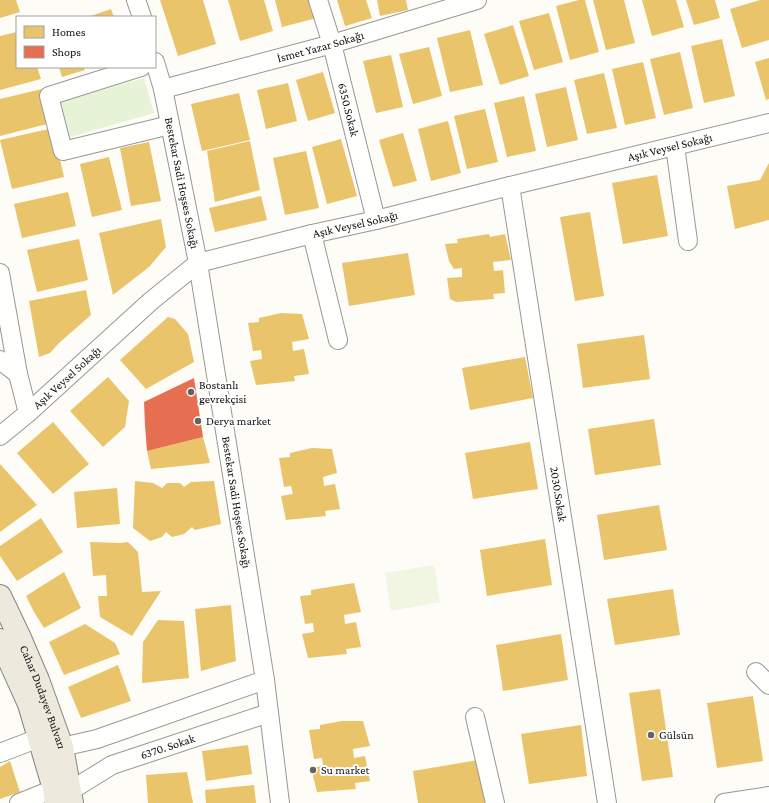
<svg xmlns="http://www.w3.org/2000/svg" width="769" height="803" font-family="'Crimson Pro',serif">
	<rect width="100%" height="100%" fill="#fdfcf7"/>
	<path fill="#e7f3d7" d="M144,78L154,113L67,138L57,103Z"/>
	<path fill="#f0f6e1" d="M434,565L440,602L391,611L385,573Z"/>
	<g fill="#e9c46a">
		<path d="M0,0H16L20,12L0,18Z"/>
		<path d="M160,0H203L216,44L178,56Z"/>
		<path d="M228,0H264L273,31L240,41Z"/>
		<path d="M275,0H312L317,18L282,27Z"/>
		<path d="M337,0H366L372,18L345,26Z"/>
		<path d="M377,0H406L408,10L380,16Z"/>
		<path d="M579,0H585L599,52L570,60L556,6Z"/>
		<path d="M593,0H624L635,43L606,50Z"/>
		<path d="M642,0H676L684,27L652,36Z"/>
		<path d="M686,0H715L720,18L694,25Z"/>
		<path d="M760,0H769V40L742,48L730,9Z"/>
		<path d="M111,9L114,17H88Z"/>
		<path d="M549,13L563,62L534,70L519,21Z"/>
		<path d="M513,25L529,76L500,85L484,34Z"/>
		<path d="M470,30L483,85L450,92L437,38Z"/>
		<path d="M17,32V67H37L41,79L0,90V36Z"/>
		<path d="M722,39L735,96L704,103L691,46Z"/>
		<path d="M429,47L442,96L413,104L399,54Z"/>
		<path d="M680,52L693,108L664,115L650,59Z"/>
		<path d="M391,55L403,107L376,113L363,61Z"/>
		<path d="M769,58V99L766,100L755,62Z"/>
		<path d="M643,62L656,118L625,125L612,69Z"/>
		<path d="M59,67H84L85,70L62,77Z"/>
		<path d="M323,72L335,113L308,121L296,80Z"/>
		<path d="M604,73L617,128L587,134L574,80Z"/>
		<path d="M288,83L297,121L266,129L257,90Z"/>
		<path d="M566,87L578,140L547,147L535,94Z"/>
		<path d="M42,89L51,123L0,136V99Z"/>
		<path d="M239,93L250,140L202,151L191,104Z"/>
		<path d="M524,96L536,151L507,157L494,103Z"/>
		<path d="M485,109L498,162L467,169L454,116Z"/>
		<path d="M448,121L461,173L431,181L418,129Z"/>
		<path d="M53,128L64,177L12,189L0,140Z"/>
		<path d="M403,133L417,181L393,187L379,140Z"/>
		<path d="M341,139L357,196L327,204L312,147Z"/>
		<path d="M250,141L260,190L215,202L207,151Z"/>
		<path d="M149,142L161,201L131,206L120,148Z"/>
		<path d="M306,151L319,208L285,215L273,158Z"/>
		<path d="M109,157L122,210L92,217L80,164Z"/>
		<path d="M769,163V220L735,229L727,186L760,180Z"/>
		<path d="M657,175L668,236L623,244L612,183Z"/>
		<path d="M68,192L76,226L22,238L14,204Z"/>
		<path d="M261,196L267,220L215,232L209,208Z"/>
		<path d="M590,212L604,296L575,301L560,217Z"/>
		<path d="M161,219L166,247L149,267L113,295L99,233Z"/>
		<path d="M489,234L490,237L505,234L511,260L493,262L494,271L503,270L505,293L493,294L494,299L456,302L450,299L447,278L462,277V268L454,269L449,261L445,244L458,243L457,239Z"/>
		<path d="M79,239L88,280L37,292L27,250Z"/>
		<path d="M408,253L415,295L349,306L342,263Z"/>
		<path d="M86,290L91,315L59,343L50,353L39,357L29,301Z"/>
		<path d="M281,313L302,314L309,339L292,342L293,351L304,349L309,374L294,376L295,381L256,385L250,361L262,359L261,350L253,351L248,323L259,322V318Z"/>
		<path d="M168,317L175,319L188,334L194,362L146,389L120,360Z"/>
		<path d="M644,335L650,379L583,388L577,344Z"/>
		<path d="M525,357L533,398L470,410L462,368Z"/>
		<path d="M108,377L129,401L125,427L103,447L70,411Z"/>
		<path d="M654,419L661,465L595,475L588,429Z"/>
		<path d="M53,422L89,464L53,494L17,453Z"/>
		<path d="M203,437L210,463L151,469L147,451Z"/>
		<path d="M530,442L538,489L473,499L465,453Z"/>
		<path d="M312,448L332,449L337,473L323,477L324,486L335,484L340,509L325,511L326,516L286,520L281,496L293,494L291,486L284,487L279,458L290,457V453Z"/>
		<path d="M0,464L37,505L0,532Z"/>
		<path d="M135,481L153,483L162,488L167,483H180L184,487L191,482L214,481L221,524L195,530L192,527L184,534L172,537L166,532L162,537L150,541L133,528Z"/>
		<path d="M117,488L120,524L77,528L74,492Z"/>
		<path d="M659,505L667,550L604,560L597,515Z"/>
		<path d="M41,518L63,552L17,581L0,556V546Z"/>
		<path d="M545,539L552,585L487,596L480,550Z"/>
		<path d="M90,542L120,543L128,542L138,552L142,592L161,591L132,636L100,617L98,596H107L106,575L93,576Z"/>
		<path d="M64,572L81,608L44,628L34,612L26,596Z"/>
		<path d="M354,583L361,612L344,615L345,624L356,622L361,647L346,649L347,654L308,658L302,634L314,632L313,623L305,624L300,596L311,595V590Z"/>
		<path d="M673,589L680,635L615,645L607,599Z"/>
		<path d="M231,605L236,661L201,671L195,609Z"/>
		<path d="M158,620L184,621L189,678L142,683L143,642Z"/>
		<path d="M85,624L115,643L120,654L64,675L49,642Z"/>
		<path d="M561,634L568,680L503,691L496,645Z"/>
		<path d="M118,665L131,701L81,718L68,687Z"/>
		<path d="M660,689L673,777L642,781L629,693Z"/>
		<path d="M753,696L763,761L717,768L707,703Z"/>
		<path d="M342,721H363L370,746L353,749L354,758L365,756L370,781L355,783L356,789L317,792L311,768L323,766L322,758L314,759L309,730L320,729V725Z"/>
		<path d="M581,725L587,776L529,784L521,734Z"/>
		<path d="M248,745L252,774L206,781L202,751Z"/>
		<path d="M478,760L485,803H418L413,771Z"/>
		<path d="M10,761L20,792L0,799V767Z"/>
		<path d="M187,772L193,803H148L146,775Z"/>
		<path d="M254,785L256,803H206L205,790Z"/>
	</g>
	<path fill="#e76f51" d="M194,378L203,437L147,451L145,425L144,402Z"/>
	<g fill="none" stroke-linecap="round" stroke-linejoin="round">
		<g stroke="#979795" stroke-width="20">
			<g id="minor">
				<path d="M136,0L142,17"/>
				<path id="s1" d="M318,0L332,44L376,220"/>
				<path id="s2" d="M155,62L163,89L198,263L265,680L280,803"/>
				<path d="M141,67L49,96L63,151L170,125"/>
				<path id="s3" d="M163,89L332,44L477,0"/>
				<path d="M675,146L688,241"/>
				<path id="s4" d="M510,186L607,803"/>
				<path d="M312,234L338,340"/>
				<path d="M0,273L18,374L28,413"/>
				<path d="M0,360L18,374"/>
				<path id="s5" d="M0,436L28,413L151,301L198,263L312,234L376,220L510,186L769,123"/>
				<path d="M756,672L769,685"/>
				<path d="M475,717L495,803"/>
				<path d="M62,747L97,739L265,680"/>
				<path d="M0,753L39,738"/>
				<path id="s6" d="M70,791L112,765L269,713"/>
				<path d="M19,803L54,789"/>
				<path d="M724,803L769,796"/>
			</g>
		</g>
		<g stroke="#858482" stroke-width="24">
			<g id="major">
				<path id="s7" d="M0,596L20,638L38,680L62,747L72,803"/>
				<path d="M0,640L29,704L54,789L56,803"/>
			</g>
		</g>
		<use href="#minor" stroke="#fffffe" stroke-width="18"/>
		<use href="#major" stroke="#ede9dc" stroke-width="22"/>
	</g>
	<g fill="#646362" stroke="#fff" stroke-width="1.5">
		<circle cx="191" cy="392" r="4"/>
		<circle cx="198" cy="421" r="4"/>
		<circle cx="651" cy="735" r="4"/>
		<circle cx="313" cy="770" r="4"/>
	</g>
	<g text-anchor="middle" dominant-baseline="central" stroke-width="4" stroke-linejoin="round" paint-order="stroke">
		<g font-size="12" fill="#111" stroke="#fff">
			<text stroke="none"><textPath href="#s3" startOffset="163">İsmet Yazar Sokağı</textPath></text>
			<text stroke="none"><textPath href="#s1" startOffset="114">6350.Sokak</textPath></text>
			<text stroke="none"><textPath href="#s5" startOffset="749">Aşık Veysel Sokağı</textPath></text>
			<text stroke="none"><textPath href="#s2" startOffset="124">Bestekar Sadi Hoşses Sokağı</textPath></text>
			<text stroke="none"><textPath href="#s5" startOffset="425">Aşık Veysel Sokağı</textPath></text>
			<text stroke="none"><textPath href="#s5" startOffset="89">Aşık Veysel Sokağı</textPath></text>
			<text stroke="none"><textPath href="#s4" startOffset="312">2030.Sokak</textPath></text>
			<text stroke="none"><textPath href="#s2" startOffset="448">Bestekar Sadi Hoşses Sokağı</textPath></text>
			<text stroke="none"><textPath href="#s7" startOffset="110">Cahar Dudayev Bulvarı</textPath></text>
			<text stroke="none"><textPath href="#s6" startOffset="108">6370. Sokak</textPath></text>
		</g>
		<g font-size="12" fill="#111" stroke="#fff" text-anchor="start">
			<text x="199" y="385">Bostanlı<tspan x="199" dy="14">gevrekçisi</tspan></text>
			<text x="206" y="421">Derya market</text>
			<text x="659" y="735">Gülsün</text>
			<text x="321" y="770">Su market</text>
		</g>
	</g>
	<rect x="16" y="16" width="140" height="52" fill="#ffffff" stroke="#a0a0a0"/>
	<rect x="24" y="26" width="20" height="12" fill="#e9c46a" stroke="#a0a0a0"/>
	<text x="52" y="36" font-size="12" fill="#111111">Homes</text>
	<rect x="24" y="46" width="20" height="12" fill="#e76f51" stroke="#a0a0a0"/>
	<text x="52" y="56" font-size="12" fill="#111111">Shops</text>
</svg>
